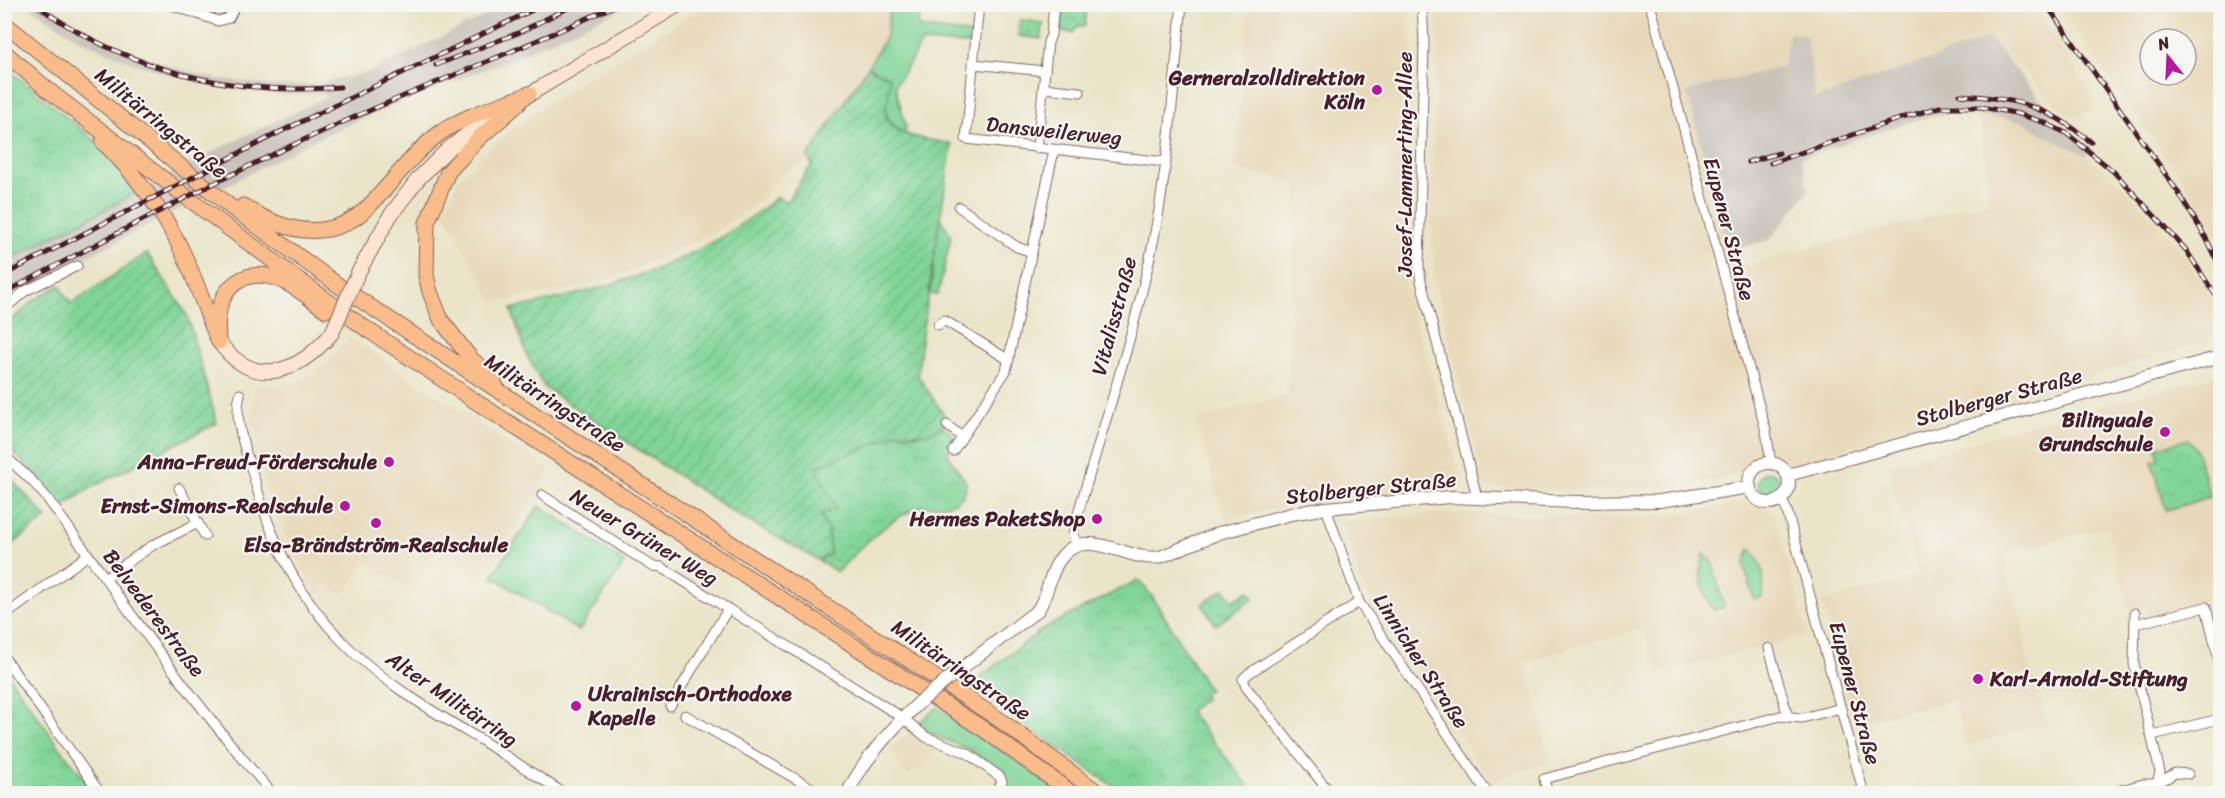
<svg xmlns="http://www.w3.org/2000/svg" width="2225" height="798" font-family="Sriracha,sans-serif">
	<defs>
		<pattern id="park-crowns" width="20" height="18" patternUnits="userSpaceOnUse" patternTransform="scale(1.5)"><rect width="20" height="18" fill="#81d598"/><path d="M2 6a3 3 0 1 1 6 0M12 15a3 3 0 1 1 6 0" fill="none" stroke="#71b683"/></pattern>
		<pattern id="garden-furrows" width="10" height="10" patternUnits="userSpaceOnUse" patternTransform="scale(1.5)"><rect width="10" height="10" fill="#81d598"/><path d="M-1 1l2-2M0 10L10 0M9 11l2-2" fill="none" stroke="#71b683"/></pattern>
	</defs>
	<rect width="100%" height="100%" fill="#f6f6f2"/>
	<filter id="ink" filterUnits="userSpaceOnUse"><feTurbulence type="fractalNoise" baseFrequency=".0167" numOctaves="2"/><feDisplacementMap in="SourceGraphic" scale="12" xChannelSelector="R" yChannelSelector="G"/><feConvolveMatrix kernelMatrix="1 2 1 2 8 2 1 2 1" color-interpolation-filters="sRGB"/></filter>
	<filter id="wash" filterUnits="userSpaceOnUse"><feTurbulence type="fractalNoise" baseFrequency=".008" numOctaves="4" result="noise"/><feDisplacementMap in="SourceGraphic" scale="24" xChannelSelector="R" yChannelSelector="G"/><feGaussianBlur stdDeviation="1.35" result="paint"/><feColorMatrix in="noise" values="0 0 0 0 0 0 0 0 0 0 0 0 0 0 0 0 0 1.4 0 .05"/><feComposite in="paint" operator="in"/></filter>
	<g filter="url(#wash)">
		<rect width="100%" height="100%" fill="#eae5c9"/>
		<g fill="#e8d9ba" fill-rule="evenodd">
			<path d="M708,5H890L886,37L809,160L790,169L759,200L743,213L714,232L638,268L607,280L566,290L493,302L444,211L458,180L493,145L531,115L589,76Z"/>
			<path d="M1247,5H1410L1413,64L1401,271L1463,487L1310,501L1225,520L1196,420L1287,395L1297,182L1235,169Z"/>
			<path d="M1435,5H2032L2090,91L2094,102V110L2074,117L2064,111L1990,38L1814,99L1807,36L1782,67L1687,91L1734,268L1990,201L1979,114L2025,122L2046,136L2086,155L2126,190L2175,243L2214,301L2220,320V337L1790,466L1766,457L1753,460L1742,473L1717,480L1637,489L1589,491L1484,487L1434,276L1430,195L1439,48Z"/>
			<path d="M2058,5H2220V243L2181,177ZM2150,39H2186V75H2150Z"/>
			<path d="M349,337L551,471L482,577L437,549L409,589L366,562L343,596L325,583L317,598L282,529L267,493L251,418L256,385L275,386L293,383L308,377L326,364Z"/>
			<path d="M2220,374V597L2147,617L2144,607L2130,611L2107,527L2003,554L2027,645L2025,647L2046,723L1966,746L1953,699L1854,724L1822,601L1919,576L1889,466L2061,416Z"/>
			<path d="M1751,502L1773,512L1808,635L1657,674L1644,628L1525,661L1551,763L1507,775L1492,784L1362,584L1341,522L1437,513L1613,518L1675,514Z"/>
			<path d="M912,732L936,750L927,762L908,775L888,749Z"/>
		</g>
		<g fill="#c9c3b8">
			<path d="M27,5H42L71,24L143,58L207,77L274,86L325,84V82L370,72L507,5H629L512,59L409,98L322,136L5,299V262L224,146L324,98L325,93L274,94L205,84L138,65L80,40Z"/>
			<path d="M1790,33L1807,36L1815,99L1990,38L2052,114L2049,120L2072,133L2092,149L2086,155L2046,136L2025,122L2002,118L1949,113L1918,119L1801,158L1809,190L1770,240L1729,250L1687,91L1782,67Z"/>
		</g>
		<g fill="#81d598" stroke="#667a62" stroke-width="1.5">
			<path d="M890,5H921L918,27L971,34L972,42L969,44L922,42L895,86L906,127L904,134C878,116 886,105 889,77L868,67L886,37Z"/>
			<path d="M939,215L951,236L938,295L930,294Z"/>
			<circle cx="1769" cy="483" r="11"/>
			<path d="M539,506L625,562L579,631L492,576Z"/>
			<path d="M1750,549C1764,563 1765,578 1762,597L1754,599L1744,565Z"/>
			<path d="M1704,554L1712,561L1724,607L1714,610C1701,593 1698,574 1704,554Z"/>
			<path d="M938,707L1063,793H1003C1007,785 1009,781 1003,774L972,751L929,733L917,724Z"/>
		</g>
		<g fill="url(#park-crowns)" stroke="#667a62" stroke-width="1.5">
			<path d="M1063,5H1087L1085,26H1078L1073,33L1060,31Z"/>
			<path d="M1020,20L1043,23L1041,39L1018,36Z"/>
			<path d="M4,66L97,142L138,192L5,262Z"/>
			<path d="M943,427L954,435L956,439L947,454L966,482C967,514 930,501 912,510C884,523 858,550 837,572L818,560L830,555L828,530L821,516L815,467L891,437L894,432L917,435Z"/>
			<path d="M2188,439L2196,449L2210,497L2166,510L2152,461L2159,459L2156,448Z"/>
			<path d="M1138,580L1152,596L1209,690L1203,694L1205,699L1189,711L1254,793H1123L968,686L1043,629Z"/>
			<path d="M1224,589L1233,601L1249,591L1254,598L1216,625L1202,604Z"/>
			<path d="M4,669L60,748L96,793H5Z"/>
		</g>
		<g fill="url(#garden-furrows)" stroke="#667a62" stroke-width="1.5">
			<path d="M868,67L889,77C892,87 887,99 886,110C883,137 933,140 952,144L922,334L918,376L948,421C934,438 913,434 894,432L891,437L816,467L836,508L821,516L828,530L830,555L818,560L738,515L545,388L528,358L511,309C609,289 699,264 777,197L786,202L812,165L808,157Z"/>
			<path d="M147,253L187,315L217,423L94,486L62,507L36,474L5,445V326L33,301L59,285L71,304Z"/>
			<path d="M5,473L47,518L5,550H4Z"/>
		</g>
	</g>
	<g filter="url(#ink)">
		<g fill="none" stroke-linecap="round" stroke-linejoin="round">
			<g stroke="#826462" stroke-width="11">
				<g id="minor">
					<path d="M169,4L218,21L229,18L236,4"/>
					<path d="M979,4L966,139L1165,162"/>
					<path d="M1422,4L1424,43L1419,268L1421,281L1477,497"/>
					<path d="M1650,4L1766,431L1771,463"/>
					<path d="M973,64L1045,71"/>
					<path d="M1044,88L1080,92"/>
					<path d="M1037,148L1048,42L1051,35L1054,4"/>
					<path d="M959,207L1017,247L1032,252"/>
					<path d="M4,309L25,291L77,266"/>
					<path d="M938,325L944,320L1009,360"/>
					<path d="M240,394C233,421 246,451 254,478C270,538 297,595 341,640C381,682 432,711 481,740C509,758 537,776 565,794"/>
					<path d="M947,425L962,437"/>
					<path d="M953,451L1006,371L1054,150"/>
					<path d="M4,455L33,482L47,498C120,598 191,701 273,794"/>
					<path d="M179,488L205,536"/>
					<path d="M542,495L652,566L661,567L903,718L926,737L967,753L1000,777L1002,782L995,794"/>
					<path d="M1781,498L1787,511L1864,794"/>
					<path d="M1326,508L1359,602L1488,794"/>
					<path d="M1077,546L1073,534L1075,524C1100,436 1130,348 1150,257C1168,177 1173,87 1182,4"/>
					<path d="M105,578L153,545L198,523"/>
					<path d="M2135,613L2134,664L2160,772L2157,784"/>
					<path d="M4,616L88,555"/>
					<path d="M2135,624L2206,607L2220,665"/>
					<path d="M1769,648L1788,717"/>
					<path d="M4,657L101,794"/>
					<path d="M670,706L728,609"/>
					<path d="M685,715L822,794"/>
					<path d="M2152,735L2220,719"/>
					<path d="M2157,784L2166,794"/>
					<path d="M1331,794L1246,687L1243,679L1248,674L1359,602"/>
					<path d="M1548,794L1544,779L1780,716L1802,718L1841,708"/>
					<path d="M2106,794L2143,784H2157L2175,773L2188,774"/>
				</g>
			</g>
			<g stroke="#826462" stroke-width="14">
				<g id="tertiary">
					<circle cx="1769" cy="483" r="20"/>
					<path d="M1788,475L2220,357"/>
					<path d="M953,675L1038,610C1048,595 1049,574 1060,559C1086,523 1127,563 1160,557L1219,533L1291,514L1326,508L1450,497L1576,502L1660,501L1750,487"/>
					<path d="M847,794C864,759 892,728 920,702"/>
				</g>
			</g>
			<g stroke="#826462" stroke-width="16">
				<g id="secondary">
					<path d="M358,273L390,216L418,179L447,150L480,124L680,4"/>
					<path d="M219,342C255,391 299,372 332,333"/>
				</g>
			</g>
			<g stroke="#826462" stroke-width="17">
				<g id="trunk">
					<path d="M4,23L227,204L342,288L997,718L1100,794"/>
					<path d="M4,52L48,90L193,202L362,326L478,403L983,729L1073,794"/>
					<path d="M103,142C135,174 164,212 183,253C197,282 206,313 219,342"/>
					<path d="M243,206C282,231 328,244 366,209C392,184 411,154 440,133C466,115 500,106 529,94"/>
					<path d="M218,333C213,295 240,263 280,280C296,286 312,300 326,310"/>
					<path d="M495,384L488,373L471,359L441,320L430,292L426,275L427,223L448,172L478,139L519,103"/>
				</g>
			</g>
			<use href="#minor" stroke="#fff" stroke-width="9"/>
			<use href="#tertiary" stroke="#fff" stroke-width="12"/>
			<use href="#secondary" stroke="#fde4d0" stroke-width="14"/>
			<use href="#trunk" stroke="#f9bc8a" stroke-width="15"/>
			<g stroke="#4a1f2b" stroke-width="5">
				<g id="rail">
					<path d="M35,4C123,69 233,97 340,87"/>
					<path d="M2046,4L2178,192L2206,238L2220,267"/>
					<path d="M436,65L518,33L576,4"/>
					<path d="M1960,95C2015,98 2048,106 2091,142"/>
					<path d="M1748,162L1779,153"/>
					<path d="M1771,163L1902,118L1940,107H1981L2015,113L2043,122L2066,133L2113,171L2186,250L2220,302"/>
					<path d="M4,275L282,131L545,4"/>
					<path d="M4,293C109,238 213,181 321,132C419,87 520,51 618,4"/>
				</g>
			</g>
			<use href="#rail" stroke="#f6f6f2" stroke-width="3" stroke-dasharray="9" stroke-linecap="butt"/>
			<g stroke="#826462" stroke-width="14" stroke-linecap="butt">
				<path id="tertiary-bridge" d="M920,702L953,675"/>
			</g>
			<g stroke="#826462" stroke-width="16" stroke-linecap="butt">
				<path id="secondary-bridge" d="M332,333L358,273"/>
			</g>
			<use href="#tertiary-bridge" stroke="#fff" stroke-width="12"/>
			<use href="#secondary-bridge" stroke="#fde4d0" stroke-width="14"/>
		</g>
	</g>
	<g fill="#b5179e" stroke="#f6f6f2" stroke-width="2">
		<circle cx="1377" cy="90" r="6"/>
		<circle cx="2165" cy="432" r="6"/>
		<circle cx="389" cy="462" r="6"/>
		<circle cx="345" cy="506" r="6"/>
		<circle cx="1097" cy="519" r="6"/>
		<circle cx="376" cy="523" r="6"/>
		<circle cx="1978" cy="679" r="6"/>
		<circle cx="576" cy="706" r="6"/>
	</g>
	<g text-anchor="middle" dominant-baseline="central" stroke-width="4.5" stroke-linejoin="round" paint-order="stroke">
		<g font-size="21" font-weight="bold" fill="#4a1f2b" stroke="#f6f6f2" text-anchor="end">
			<text x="1365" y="78">Gerneralzolldirektion<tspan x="1365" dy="24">Köln</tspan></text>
			<text x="2153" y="420">Bilinguale<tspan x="2153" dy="24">Grundschule</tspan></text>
			<text x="377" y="462">Anna-Freud-Förderschule</text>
			<text x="333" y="506">Ernst-Simons-Realschule</text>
			<text x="1085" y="519">Hermes PaketShop</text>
			<text x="376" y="545" text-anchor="middle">Elsa-Brändström-Realschule</text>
			<text x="1990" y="679" text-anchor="start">Karl-Arnold-Stiftung</text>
			<text x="588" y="694" text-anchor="start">Ukrainisch-Orthodoxe<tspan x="588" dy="24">Kapelle</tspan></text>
		</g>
		<g font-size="21" fill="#4a1f2b" stroke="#f6f6f2">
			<text transform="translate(161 123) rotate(39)">Militärringstraße</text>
			<text transform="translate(1054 131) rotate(6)">Dansweilerweg</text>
			<text transform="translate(1405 164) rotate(-90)">Josef-Lammerting-Allee</text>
			<text transform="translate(1729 229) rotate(75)">Eupener Straße</text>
			<text transform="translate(1114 316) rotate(-75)">Vitalisstraße</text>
			<text transform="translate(1999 397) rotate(-15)">Stolberger Straße</text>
			<text transform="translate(555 403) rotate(33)">Militärringstraße</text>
			<text transform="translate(1371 488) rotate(-6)">Stolberger Straße</text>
			<text transform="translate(644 537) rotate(31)">Neuer Grüner Weg</text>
			<text transform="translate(154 613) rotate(53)">Belvederestraße</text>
			<text transform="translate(1421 661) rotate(57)">Linnicher Straße</text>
			<text transform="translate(961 670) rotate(34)">Militärringstraße</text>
			<text transform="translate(1855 693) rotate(75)">Eupener Straße</text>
			<text transform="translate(452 699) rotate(34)">Alter Militärring</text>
		</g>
	</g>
	<rect width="2225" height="798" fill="none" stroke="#f6f6f2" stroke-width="24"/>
	<g transform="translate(2168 57) rotate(342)"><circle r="28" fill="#f6f6f2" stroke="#b1a0a2" stroke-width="1.5"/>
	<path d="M0-4.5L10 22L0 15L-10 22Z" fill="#b5179e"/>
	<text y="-9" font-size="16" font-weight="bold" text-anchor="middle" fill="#4a1f2b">N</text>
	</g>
</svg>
